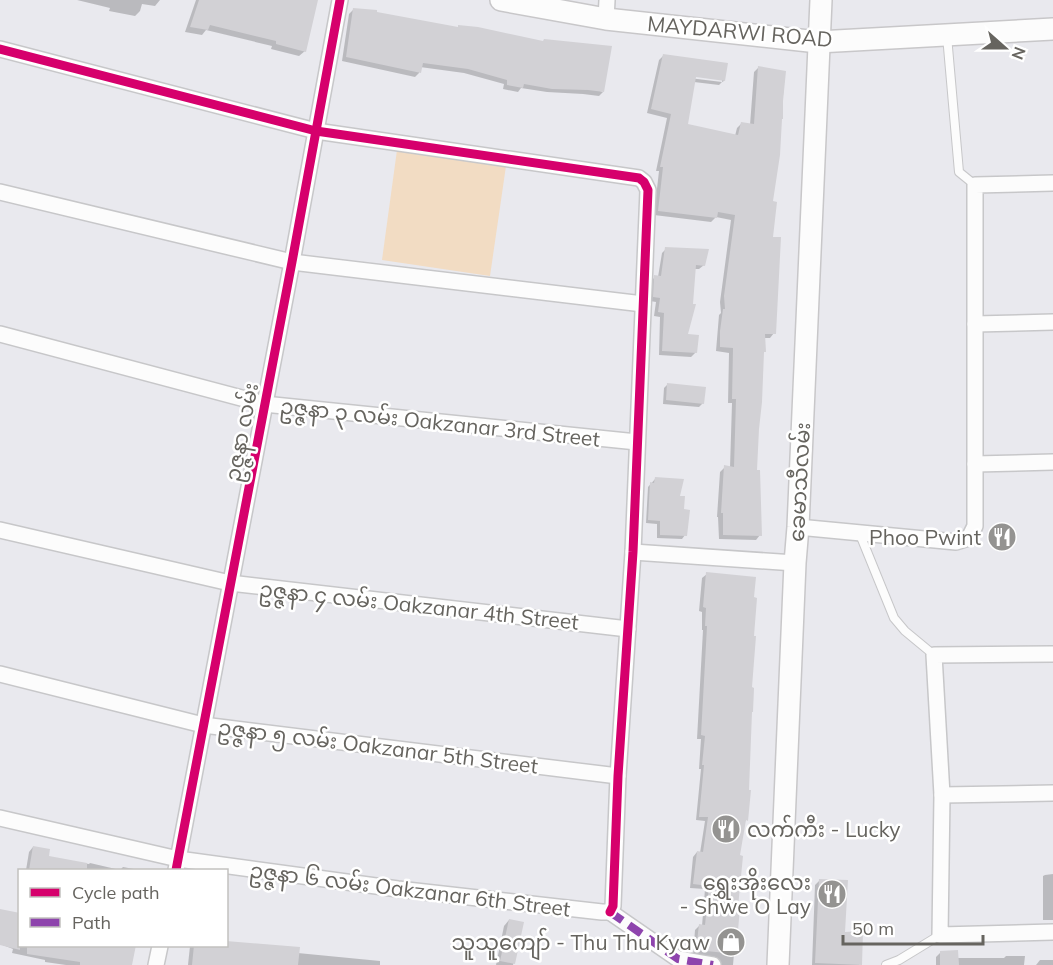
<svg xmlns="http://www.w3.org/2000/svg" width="1053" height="965" font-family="Mulish,'Noto Sans Myanmar',sans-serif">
	<rect width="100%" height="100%" fill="#e9e9ee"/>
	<path fill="#f2dcc3" d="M397,150L506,166L490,276L382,260Z"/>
	<g fill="#0003">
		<path d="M77,0H160L155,6L142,4L140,11L135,16L109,11L110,8Z"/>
		<path d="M196,0H305V51L299,56L271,49L272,46L206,30L202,35L185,32Z"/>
		<path d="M353,10L603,92L599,96L583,94L547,92L521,88L518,92L503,89L504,84L464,73L420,67L419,73L415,77L342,61L349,14Z"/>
		<path d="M664,55L726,64L724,81L722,82V79L689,75V78L722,82L719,85L694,82L686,125L735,136L737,128L741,124L750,125L754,72L759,67L785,72L778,155L771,203H775L772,238H779L774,333L770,338H764L765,351L762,354L761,402L757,429L756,471L759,472L760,535L756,540L719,539L718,517H717L720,472L725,467L730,468L732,403H728L729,353L716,351L719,315L721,313L720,302L731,220L716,217L711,222L654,215L659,171H656L667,118L647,113L659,60Z"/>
		<path d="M666,249L704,265L699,269H695L687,335L696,352L691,357L659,355L660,317L654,316L656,302L650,301L651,281L655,277H658L662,253Z"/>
		<path d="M668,384L703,403L699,407L663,404L664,388Z"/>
		<path d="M656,478L685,535L682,539L657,538V524L646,523L648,487Z"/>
		<path d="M707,574L750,689L746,820L744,822L738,857L736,908L738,909L733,965H718L693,956L695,930L699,926H702L705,889L690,888L693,857L697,852L700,853L705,821L696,820L701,769H699L701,739H697L703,630H702V612L699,611L702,578Z"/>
		<path d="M33,847L47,857L89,864L90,863L120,870L123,867L139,870H26L29,852Z"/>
		<path d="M1053,874V920H1043V876L1045,875Z"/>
		<path d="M820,880L843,933L860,963L859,965H812L815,885Z"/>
		<path d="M0,910L20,946H135L131,965H66L45,962V960L12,953L13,949L0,944Z"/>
		<path d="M509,920L523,923L513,965H496L504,926Z"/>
		<path d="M190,946H226L380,961V965H188Z"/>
		<path d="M940,953L957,958H1004L1006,956H1025L1024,965H936V957Z"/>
		<path d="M1040,960H1053V965H1036Z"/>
	</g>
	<g fill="#d2d1d5">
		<path d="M199,0H318L306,52L276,44V41L210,25L208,30L190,27Z"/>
		<path d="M353,8L377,10V12L458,27V25L478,27L543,41L544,39L612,46L604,92L588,90L552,89L524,84L523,88L507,85V80L468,69L423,63L421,73L346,57Z"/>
		<path d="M663,54L728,63L725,81L696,77L688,124L738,135L741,122L754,124L758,66L786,71L783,101V119H782L780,155L773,201L777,202L773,237H781L776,334H765L766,352H764L762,402L759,429L757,470H760L762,536L723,535V513H721L724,465L734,467L736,399H732L733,348L720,347V331L723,309H725L724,296L735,215L718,212L717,218L658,211L663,167H660L671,114L651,109Z"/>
		<path d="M665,247L709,249L705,266L696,265L693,304H696L688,334L699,335L697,353L662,351L664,313L658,312L660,298L653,297L654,275L661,276Z"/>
		<path d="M667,383L706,387L704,404L666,400Z"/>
		<path d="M655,477L684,479L680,496H685L684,509L690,510L687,536L660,535V521L648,520L650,482L654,483Z"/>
		<path d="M706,572L756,577L754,597L757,598L754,636H756L752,687L754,688L753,712H752L749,790H751L748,821L746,820L740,855L743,856L738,907H740L736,954L696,950L699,924L705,925L709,886L693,884L697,851L703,852L708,817H699L704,765H702L705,736L701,735L707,626H705L706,608L703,607Z"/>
		<path d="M33,846L50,849L49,856L87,863V870H29Z"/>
		<path d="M819,879L848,880L845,932L863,931L862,965L815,963Z"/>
		<path d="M0,909L20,913V950L0,945Z"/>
		<path d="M509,919L524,922L515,964L500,961Z"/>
		<path d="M226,941L300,947L298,965H192L194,945H226Z"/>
		<path d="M27,945H136L132,965H80V962L27,954Z"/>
		<path d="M958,950L959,965H940V951Z"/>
	</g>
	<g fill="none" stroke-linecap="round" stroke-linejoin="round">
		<g stroke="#c7c7c9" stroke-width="10">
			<g id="lane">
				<path d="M947,36L959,172L975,185"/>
				<path d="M859,532L894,618L905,631L934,655"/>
				<path d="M886,965L899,960L940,935"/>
			</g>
		</g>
		<g stroke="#c7c7c9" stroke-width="18">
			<g id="street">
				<path d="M606,19L607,0"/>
				<path d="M0,49L316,131L639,178L644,182L648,190L633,552L618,776L613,906L610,912"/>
				<path d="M0,192L292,262L643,304"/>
				<path d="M975,324L1053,322"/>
				<path d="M0,334L264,404L637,442"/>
				<path d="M975,464L1053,462"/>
				<path d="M798,527L956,542L969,538L975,526V185L1053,183"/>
				<path d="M0,530L230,583L628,629"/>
				<path d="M633,552L795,563"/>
				<path d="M1053,654L934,655L942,795L940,935L1053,932"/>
				<path d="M0,674L203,725L618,776"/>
				<path d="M942,795L1053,793"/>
				<path d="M0,818L178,859L398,889L602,912H610"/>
				<path d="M176,870L292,262L340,0"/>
				<path d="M610,912L678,959L713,965"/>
				<path d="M156,965L160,946"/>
			</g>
		</g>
		<g stroke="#c8c7c9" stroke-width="24">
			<g id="secondary">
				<path d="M501,0L606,19L818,42L1053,29"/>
				<path d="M778,965L795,563L798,527L821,0"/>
			</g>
		</g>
		<use href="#lane" stroke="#fcfcfc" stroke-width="8"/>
		<use href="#street" stroke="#fcfcfc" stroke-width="15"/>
		<use href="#secondary" stroke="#fcfcfc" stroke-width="21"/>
		<path stroke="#8e44ad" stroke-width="8" stroke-dasharray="15 8" stroke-linecap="butt" d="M610,912L678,959L713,965"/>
		<g stroke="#fff" stroke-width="13">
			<g id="cycleway">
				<path d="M0,49L316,131L639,178L644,182L648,190L633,552L618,776L613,906L610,912"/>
				<path d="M176,870L292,262L340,0"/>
			</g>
		</g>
		<use href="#cycleway" stroke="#d6006c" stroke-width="9"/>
	</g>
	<defs>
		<g id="restaurant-disc" transform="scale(1.5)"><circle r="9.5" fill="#949391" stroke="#fff"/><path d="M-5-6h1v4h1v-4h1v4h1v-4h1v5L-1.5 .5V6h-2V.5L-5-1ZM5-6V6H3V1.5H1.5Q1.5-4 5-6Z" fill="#fff"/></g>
		<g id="shop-disc" transform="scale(1.5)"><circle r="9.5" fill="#949391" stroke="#fff"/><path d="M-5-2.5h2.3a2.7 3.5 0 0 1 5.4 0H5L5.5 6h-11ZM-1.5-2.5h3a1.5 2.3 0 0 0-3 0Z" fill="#fff"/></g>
	</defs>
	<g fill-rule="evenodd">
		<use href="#restaurant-disc" x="1002" y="537"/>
		<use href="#restaurant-disc" x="726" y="829"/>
		<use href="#restaurant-disc" x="832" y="894"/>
		<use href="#shop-disc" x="731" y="942"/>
	</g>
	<g text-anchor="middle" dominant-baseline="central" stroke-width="5" stroke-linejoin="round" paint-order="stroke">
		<g font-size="21" fill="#66645f" stroke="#fff">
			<text transform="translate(740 31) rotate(5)">MAYDARWI ROAD</text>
			<text transform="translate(440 422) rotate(6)">ဥဇ္ဇနာ ၃ လမ်း Oakzanar 3rd Street</text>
			<text transform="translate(241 432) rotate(-79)">ဥဇ္ဇနာ လမ်း</text>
			<text transform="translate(799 482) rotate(-87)">ခေမာသီလမ်း</text>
			<text transform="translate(419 605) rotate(6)">ဥဇ္ဇနာ ၄ လမ်း Oakzanar 4th Street</text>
			<text transform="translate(378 746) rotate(7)">ဥဇ္ဇနာ ၅ လမ်း Oakzanar 5th Street</text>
			<text transform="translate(410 889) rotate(7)">ဥဇ္ဇနာ ၆ လမ်း Oakzanar 6th Street</text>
		</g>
		<g font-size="21" fill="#66645f" stroke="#fff" text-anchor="end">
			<text x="981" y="537">Phoo Pwint</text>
			<text x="747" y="829" text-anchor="start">လက်ကီး - Lucky</text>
			<text x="811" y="882">ရွှေးအိုးလေး<tspan x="811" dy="24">- Shwe O Lay</tspan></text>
			<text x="710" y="942">သူသူကျော် - Thu Thu Kyaw</text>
		</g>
	</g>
	<rect x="18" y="869" width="210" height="78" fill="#ffffff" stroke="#c2c1bf" stroke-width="1.5"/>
	<rect x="30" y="888" width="30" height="9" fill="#d6006c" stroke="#c2c1bf" stroke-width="1.5"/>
	<text x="72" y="899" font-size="18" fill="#66645f">Cycle path</text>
	<rect x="30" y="918" width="30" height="9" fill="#8e44ad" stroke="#c2c1bf" stroke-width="1.5"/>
	<text x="72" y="929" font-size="18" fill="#66645f">Path</text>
	<g transform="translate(1005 48) rotate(111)" stroke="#ffffff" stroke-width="4.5" paint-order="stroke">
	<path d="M0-4.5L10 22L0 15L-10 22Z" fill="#66645f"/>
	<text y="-9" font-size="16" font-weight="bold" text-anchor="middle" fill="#66645f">N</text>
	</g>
	<path d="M843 935v9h140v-9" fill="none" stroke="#66645f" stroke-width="3"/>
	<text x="852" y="935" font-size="18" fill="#66645f" stroke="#ffffff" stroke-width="4.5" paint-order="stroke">50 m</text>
</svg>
